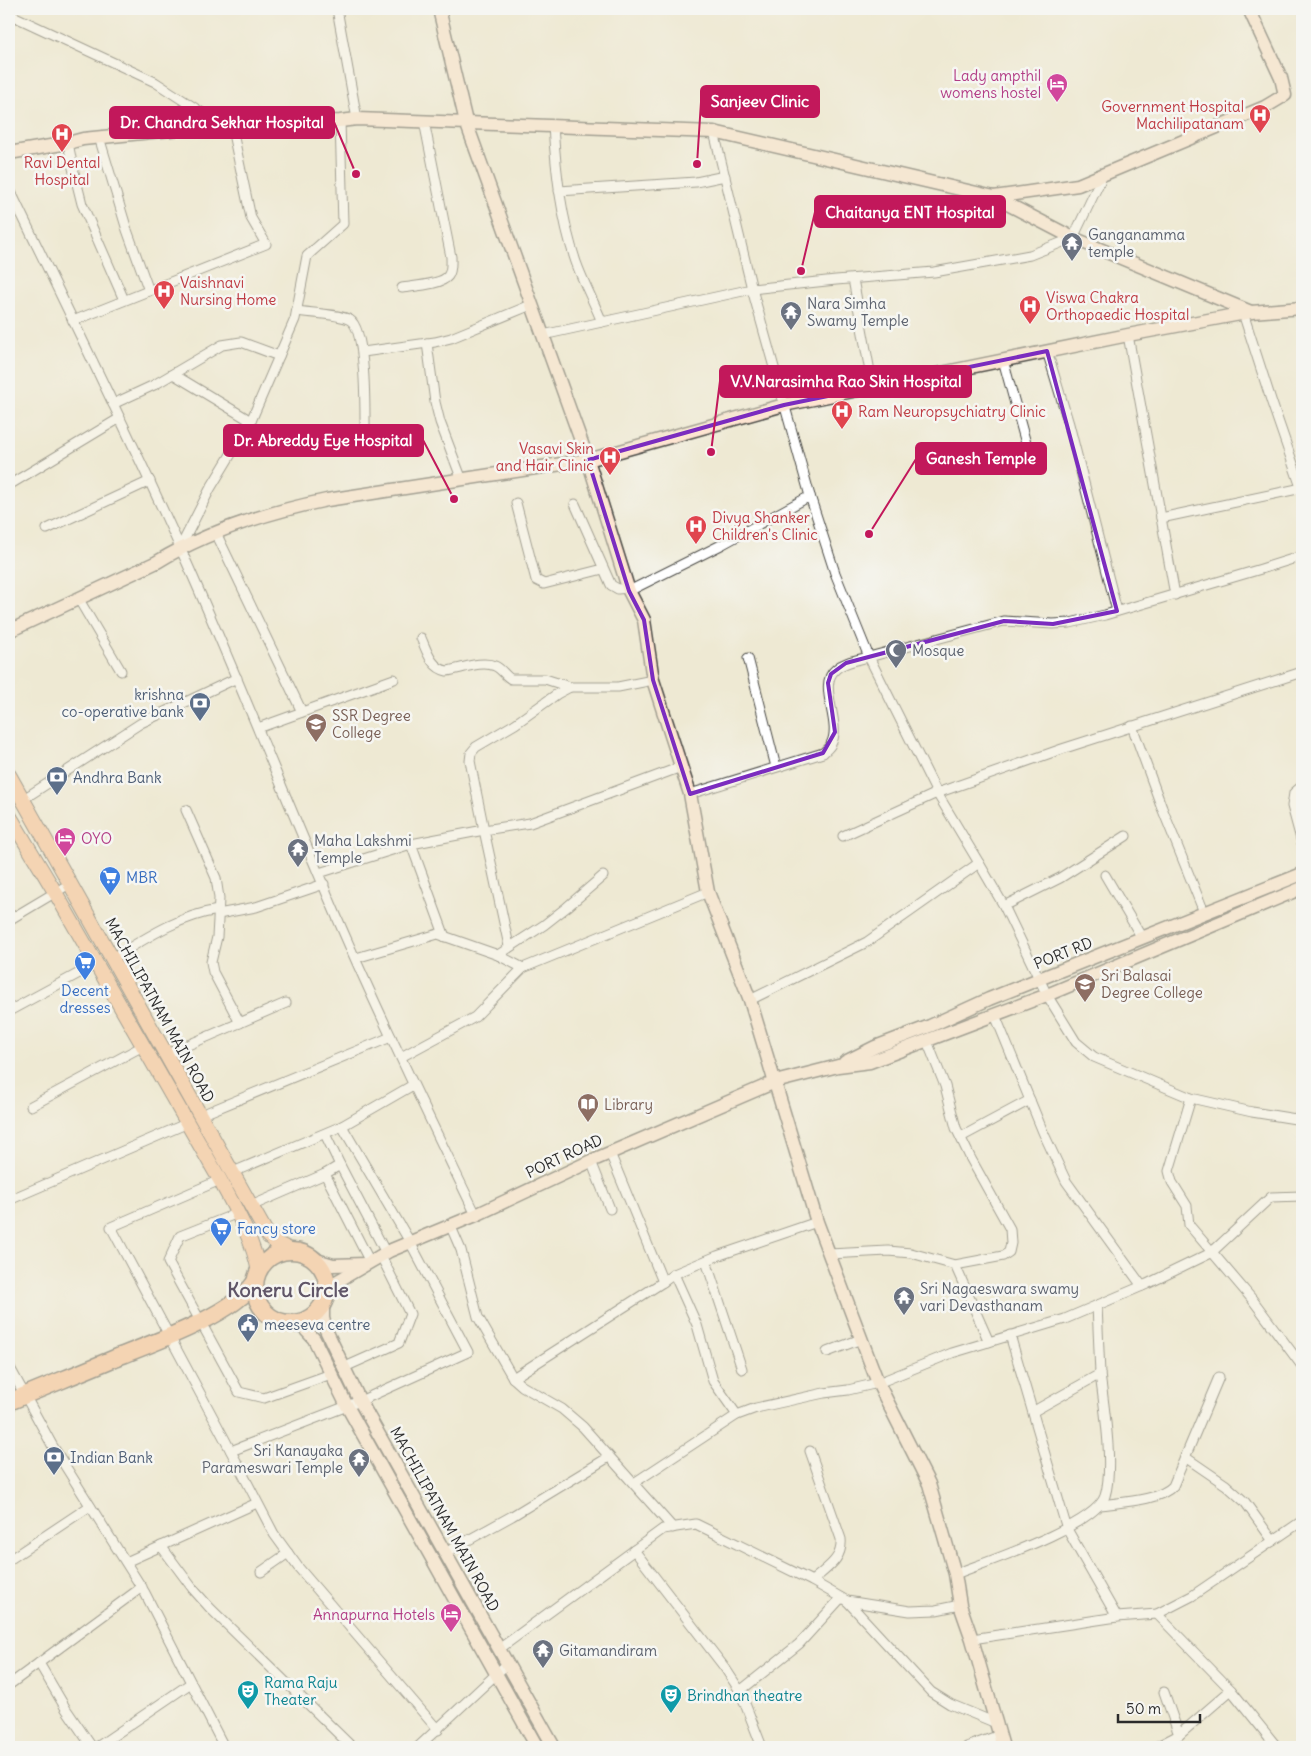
<svg xmlns="http://www.w3.org/2000/svg" width="1311" height="1756" font-family="Delius,sans-serif">
	<rect width="100%" height="100%" fill="#f6f6f2"/>
	<filter id="ink" filterUnits="userSpaceOnUse"><feTurbulence type="fractalNoise" baseFrequency=".02" numOctaves="2"/><feDisplacementMap in="SourceGraphic" scale="10" xChannelSelector="R" yChannelSelector="G"/><feConvolveMatrix kernelMatrix="1 2 1 2 8 2 1 2 1" color-interpolation-filters="sRGB"/></filter>
	<filter id="wash" filterUnits="userSpaceOnUse"><feTurbulence type="fractalNoise" baseFrequency=".0096" numOctaves="4" result="noise"/><feDisplacementMap in="SourceGraphic" scale="20" xChannelSelector="R" yChannelSelector="G"/><feGaussianBlur stdDeviation="1.12" result="paint"/><feColorMatrix in="noise" values="0 0 0 0 0 0 0 0 0 0 0 0 0 0 0 0 0 1.4 0 .05"/><feComposite in="paint" operator="in"/></filter>
	<g filter="url(#wash)">
		<rect width="100%" height="100%" fill="#eee9d3"/>
	</g>
	<g filter="url(#ink)">
		<g fill="none" stroke-linecap="round" stroke-linejoin="round">
			<g stroke="#484844" stroke-width="11">
				<g id="street">
					<path d="M337,9L357,119"/>
					<path d="M9,14L155,82L221,125"/>
					<path d="M553,126C556,172 561,218 576,262C583,282 594,302 602,322"/>
					<path d="M714,132L752,289L810,496"/>
					<path d="M99,137L127,230L149,291"/>
					<path d="M68,143L73,168L82,204L124,300"/>
					<path d="M9,188C67,309 127,429 182,552C239,679 290,810 346,938C387,1032 432,1123 476,1215"/>
					<path d="M559,191L696,182L725,176"/>
					<path d="M853,279L873,388"/>
					<path d="M402,288C413,286 441,285 448,276C452,271 451,263 451,257L424,121"/>
					<path d="M297,311C308,313 341,314 350,320C367,330 365,419 365,441"/>
					<path d="M1243,313L1272,403L1302,490"/>
					<path d="M73,321L266,244L251,218L231,124"/>
					<path d="M543,335L752,289L836,280L934,272L1030,255L1073,238L1103,175"/>
					<path d="M1128,335L1175,595"/>
					<path d="M427,343L435,402L440,422L462,480"/>
					<path d="M1047,351L1069,424L1117,611"/>
					<path d="M363,352L435,342L451,338L531,305"/>
					<path d="M1003,360L1030,458"/>
					<path d="M173,374L251,421"/>
					<path d="M113,404L154,385L222,345L241,342L279,356"/>
					<path d="M9,485L120,418"/>
					<path d="M516,503L536,580L544,584L603,569"/>
					<path d="M575,504L611,585L618,589L628,588"/>
					<path d="M1161,518L1302,488"/>
					<path d="M47,529L150,481"/>
					<path d="M216,533L302,712"/>
					<path d="M180,548L210,489L251,421L295,319L307,256L343,224L340,121"/>
					<path d="M629,591L721,545L810,496L835,573L869,657C858,660 845,661 836,669C816,685 843,723 831,744C830,747 826,750 823,753L690,794"/>
					<path d="M78,598L121,671"/>
					<path d="M421,638C427,651 431,668 447,671C461,669 482,660 495,666C502,669 505,676 511,679H545L570,687"/>
					<path d="M748,658L776,767"/>
					<path d="M1132,726L1162,808L1204,912"/>
					<path d="M258,728L394,679"/>
					<path d="M1302,786L1294,793L1292,806L1302,843"/>
					<path d="M22,800L141,723L237,678"/>
					<path d="M186,810L216,878L219,898L218,920L217,937L211,962L213,972L240,1023"/>
					<path d="M843,836L937,793L1062,749L1302,672"/>
					<path d="M411,844L445,937"/>
					<path d="M979,863L1004,906L1047,995L1076,1042L1094,1057L1191,1098L1252,1112L1302,1120"/>
					<path d="M319,873L411,844L484,830L470,761L471,753L476,747L515,724L557,694L570,687H618L653,680"/>
					<path d="M1105,875L1142,938"/>
					<path d="M1004,906L1060,878L1126,836"/>
					<path d="M218,914L256,907L324,884"/>
					<path d="M9,920L71,883"/>
					<path d="M509,946L484,830L530,823L681,767"/>
					<path d="M498,955L544,925L567,907L603,876"/>
					<path d="M113,958C146,938 179,916 218,910"/>
					<path d="M356,958L438,934L498,955L523,968"/>
					<path d="M750,1000L867,942L979,863L937,793L869,657L1004,621L1053,624L1070,623L1105,615L1261,569L1302,556"/>
					<path d="M9,1011L96,964"/>
					<path d="M995,1015L1043,1132L1066,1181L1142,1286"/>
					<path d="M167,1054L286,1003"/>
					<path d="M401,1057L475,1017L523,968L708,892"/>
					<path d="M1191,1098L1169,1171L1172,1182L1187,1206L1189,1225L1252,1299L1302,1366"/>
					<path d="M31,1106L143,1046"/>
					<path d="M201,1115L391,1037"/>
					<path d="M325,1134L340,1165"/>
					<path d="M961,1137L1030,1100"/>
					<path d="M591,1161L610,1209"/>
					<path d="M233,1172L342,1126L413,1085"/>
					<path d="M325,1174L370,1262"/>
					<path d="M220,1180L111,1227L223,1436L274,1534L298,1567L438,1730"/>
					<path d="M9,1200L188,1123"/>
					<path d="M251,1206L325,1174L340,1165L386,1253"/>
					<path d="M238,1213L180,1236L168,1262L239,1392L264,1398L331,1374"/>
					<path d="M451,1227L461,1250L478,1317L513,1378L522,1386L562,1409L583,1427L673,1528"/>
					<path d="M829,1254L888,1251L911,1253L955,1265L1003,1256L1009,1252L1011,1243L1010,1229L971,1159L956,1128L945,1086L927,1041"/>
					<path d="M706,1261L742,1369"/>
					<path d="M955,1265L989,1342"/>
					<path d="M674,1274L697,1325L713,1381L737,1415"/>
					<path d="M663,1282L674,1274L717,1256L817,1222"/>
					<path d="M1097,1305L1100,1374"/>
					<path d="M1010,1335L1067,1529L1117,1617"/>
					<path d="M827,1352L861,1339"/>
					<path d="M9,1366L52,1445L145,1593L224,1747"/>
					<path d="M345,1367L399,1343L410,1314L381,1256"/>
					<path d="M513,1378L663,1282L610,1153"/>
					<path d="M231,1451L360,1401L468,1352L410,1242L342,1126"/>
					<path d="M810,1451L841,1539C843,1560 826,1568 812,1581"/>
					<path d="M1185,1457L1226,1485L1245,1502L1273,1541"/>
					<path d="M634,1483L737,1415L756,1408L824,1393L848,1390L878,1383L952,1353L1065,1319L1147,1284L1211,1253L1271,1197L1302,1196"/>
					<path d="M1100,1505C1121,1502 1159,1501 1173,1486L1219,1377"/>
					<path d="M161,1546L193,1589L210,1608L352,1747"/>
					<path d="M634,1550L725,1668L740,1691L762,1747"/>
					<path d="M445,1553L512,1516L609,1457"/>
					<path d="M9,1560L90,1506"/>
					<path d="M126,1562L257,1503"/>
					<path d="M261,1572L288,1553"/>
					<path d="M955,1574C986,1562 1095,1526 1105,1496C1114,1466 1104,1407 1100,1374L1034,1411"/>
					<path d="M960,1605L936,1610L910,1611L847,1601L931,1692L950,1704L996,1723"/>
					<path d="M1157,1614L1231,1690L1277,1747"/>
					<path d="M972,1639L1117,1617L1157,1614L1192,1596L1302,1521"/>
					<path d="M499,1649L663,1529L696,1524L812,1581L847,1601"/>
					<path d="M39,1663L66,1709L92,1747"/>
					<path d="M9,1685L142,1587"/>
					<path d="M740,1691L799,1644L841,1598"/>
					<path d="M1179,1735L1231,1690"/>
					<path d="M97,1747L191,1683"/>
					<path d="M418,1747L507,1664"/>
					<path d="M967,1747L1000,1735"/>
					<path d="M1156,1747L1179,1735L1164,1692"/>
				</g>
			</g>
			<g stroke="#484844" stroke-width="15">
				<g id="secondary">
					<path d="M439,9L466,122L588,460L629,591L644,620L653,680L690,794L708,892L750,1000L817,1222L878,1383L929,1484L955,1574L960,1605L972,1639L1003,1747"/>
					<path d="M9,153L68,143L83,139L221,125L340,121L357,119L714,132L994,197L1078,185L1265,107L1285,95L1281,78L1249,9"/>
					<path d="M994,197L1073,238L1251,312L1302,308"/>
					<path d="M9,631L157,562C208,531 269,512 327,500L588,460L784,405L1128,335L1251,312"/>
					<path d="M845,1062L875,1047L930,1026L989,999L1302,874"/>
					<path d="M313,1259L333,1265L365,1264"/>
					<path d="M326,1291L336,1282L389,1251L476,1215L591,1161L775,1082L838,1066L870,1062L1047,995L1302,888"/>
					<path d="M323,1302V1318L326,1330L360,1401L554,1747"/>
					<path d="M287,1323L304,1328L314,1339L347,1406L537,1747"/>
				</g>
			</g>
			<g stroke="#484844" stroke-width="16">
				<g id="primary">
					<path d="M9,775L268,1236L276,1243L292,1251"/>
					<path d="M9,815L55,892L220,1180C235,1208 253,1239 259,1272"/>
				</g>
			</g>
			<g stroke="#484844" stroke-width="19">
				<g id="highway">
					<circle cx="291" cy="1287" r="36"/>
					<path d="M9,1402C44,1387 80,1373 115,1358C153,1343 233,1315 255,1282"/>
				</g>
			</g>
			<use href="#street" stroke="#fff" stroke-width="9"/>
			<use href="#secondary" stroke="#fde4d1" stroke-width="12"/>
			<use href="#primary" stroke="#fbbb8d" stroke-width="14"/>
			<use href="#highway" stroke="#fbbb8d" stroke-width="16"/>
		</g>
	</g>
	<path d="M0 0H1311V1756H0ZM1047,351L1117,611L1053,624L1004,621L846,663L831,674L828,683L835,732L823,753L690,794L653,680L644,620L629,591L588,460L784,405Z" fill="#eee9d3" fill-opacity=".55" fill-rule="evenodd"/>
	<path fill="none" stroke="#7b2cbf" stroke-width="4" stroke-linejoin="round" d="M1047,351L1117,611L1053,624L1004,621L846,663L831,674L828,683L835,732L823,753L690,794L653,680L644,620L629,591L588,460L784,405Z"/>
	<defs>
		<g id="hotel-pin" transform="scale(1.125)"><path d="M0 17L-7.5 6A9.5 9.5 0 1 1 7.5 6Z" fill="#d1479c" stroke="#f6f6f2"/><path d="M-6-4.5h1.5V1H6V5H4.5V3h-9V5H-6ZM-4 0a1.8 1.8 0 1 1 3.6 0ZM.5 0V-2.5h3Q6-2.5 6 0Z" fill="#fff"/></g>
		<g id="hospital-pin" transform="scale(1.125)"><path d="M0 17L-7.5 6A9.5 9.5 0 1 1 7.5 6Z" fill="#e0444e" stroke="#f6f6f2"/><path d="M-5-5h3v3.5h4V-5h3V5h-3V1.5h-4V5h-3Z" fill="#fff"/></g>
		<g id="temple-pin" transform="scale(1.125)"><path d="M0 17L-7.5 6A9.5 9.5 0 1 1 7.5 6Z" fill="#6b7280" stroke="#f6f6f2"/><path d="M0-6L5-2H3V0L6.5 2.5H4V6H1.5V3h-3V6H-4V2.5H-6.5L-3 0V-2H-5Z" fill="#fff"/></g>
		<g id="mosque-pin" transform="scale(1.125)"><path d="M0 17L-7.5 6A9.5 9.5 0 1 1 7.5 6Z" fill="#6b7280" stroke="#f6f6f2"/><path d="M3.5-4.9A6 6 0 1 0 3.5 4.9A5 5 0 1 1 3.5-4.9Z" fill="#fff"/></g>
		<g id="bank-pin" transform="scale(1.125)"><path d="M0 17L-7.5 6A9.5 9.5 0 1 1 7.5 6Z" fill="#5c6f8a" stroke="#f6f6f2"/><path d="M-6-4H6V4H-6ZM0-2.3a2.3 2.3 0 1 0 0 4.6a2.3 2.3 0 1 0 0-4.6Z" fill="#fff"/></g>
		<g id="university-pin" transform="scale(1.125)"><path d="M0 17L-7.5 6A9.5 9.5 0 1 1 7.5 6Z" fill="#8d6e63" stroke="#f6f6f2"/><path d="M0-5L7-2L0 1L-7-2ZM-4 1L0 2.5L4 1V4Q0 6-4 4Z" fill="#fff"/></g>
		<g id="supermarket-pin" transform="scale(1.125)"><path d="M0 17L-7.5 6A9.5 9.5 0 1 1 7.5 6Z" fill="#3f7fe0" stroke="#f6f6f2"/><path d="M-6-5.5h2.5l.6 2H6L4.5 2H-2.5L-4.4-4H-6ZM-1.5 3.2a1.3 1.3 0 1 0 .1 0ZM3 3.2a1.3 1.3 0 1 0 .1 0Z" fill="#fff"/></g>
		<g id="library-pin" transform="scale(1.125)"><path d="M0 17L-7.5 6A9.5 9.5 0 1 1 7.5 6Z" fill="#8d6e63" stroke="#f6f6f2"/><path d="M-6-4Q-3-5.5-.7-3.5V5Q-3 3-6 4ZM6-4Q3-5.5 .7-3.5V5Q3 3 6 4Z" fill="#fff"/></g>
		<g id="civic-pin" transform="scale(1.125)"><path d="M0 17L-7.5 6A9.5 9.5 0 1 1 7.5 6Z" fill="#5c6f8a" stroke="#f6f6f2"/><path d="M-.6-6.5H3V-4.5H.6V-3L4-1V1h2V6H-6V1h2V-1L-.6-3ZM-1.2 2.5V6h2.4V2.5Z" fill="#fff"/></g>
		<g id="theatre-pin" transform="scale(1.125)"><path d="M0 17L-7.5 6A9.5 9.5 0 1 1 7.5 6Z" fill="#0f9aa8" stroke="#f6f6f2"/><path d="M-5-5.5Q0-4 5-5.5V0Q5 5 0 6Q-5 5-5 0ZM-3.3-2.5H-1v1.5H-3.3ZM1-2.5H3.3v1.5H1ZM-2.8 1Q0 5.5 2.8 1Z" fill="#fff"/></g>
	</defs>
	<g fill-rule="evenodd">
		<use href="#hotel-pin" x="1057" y="84"/>
		<use href="#hospital-pin" x="1260" y="115"/>
		<use href="#hospital-pin" x="62" y="134"/>
		<use href="#temple-pin" x="1072" y="243"/>
		<use href="#hospital-pin" x="164" y="291"/>
		<use href="#hospital-pin" x="1030" y="306"/>
		<use href="#temple-pin" x="791" y="312"/>
		<use href="#hospital-pin" x="842" y="411"/>
		<use href="#hospital-pin" x="610" y="457"/>
		<use href="#hospital-pin" x="696" y="526"/>
		<use href="#mosque-pin" x="896" y="650"/>
		<use href="#bank-pin" x="200" y="703"/>
		<use href="#university-pin" x="316" y="724"/>
		<use href="#bank-pin" x="57" y="777"/>
		<use href="#hotel-pin" x="65" y="838"/>
		<use href="#temple-pin" x="298" y="849"/>
		<use href="#supermarket-pin" x="110" y="877"/>
		<use href="#supermarket-pin" x="85" y="962"/>
		<use href="#university-pin" x="1085" y="984"/>
		<use href="#library-pin" x="588" y="1104"/>
		<use href="#supermarket-pin" x="221" y="1228"/>
		<use href="#temple-pin" x="904" y="1297"/>
		<use href="#civic-pin" x="248" y="1324"/>
		<use href="#bank-pin" x="54" y="1457"/>
		<use href="#temple-pin" x="359" y="1459"/>
		<use href="#hotel-pin" x="451" y="1614"/>
		<use href="#temple-pin" x="543" y="1650"/>
		<use href="#theatre-pin" x="248" y="1691"/>
		<use href="#theatre-pin" x="671" y="1695"/>
	</g>
	<g text-anchor="middle" dominant-baseline="central" stroke-width="5" stroke-linejoin="round" paint-order="stroke">
		<g font-size="15" fill="#b23c85" stroke="#f6f6f2" text-anchor="end">
			<text x="1041" y="75">Lady ampthil<tspan x="1041" dy="17">womens hostel</tspan></text>
			<text x="81" y="838" text-anchor="start">OYO</text>
			<text x="435" y="1614">Annapurna Hotels</text>
		</g>
		<g font-size="15" fill="#be3a42" stroke="#f6f6f2" text-anchor="start">
			<text x="1244" y="106" text-anchor="end">Government Hospital<tspan x="1244" dy="17">Machilipatanam</tspan></text>
			<text x="62" y="162" text-anchor="middle">Ravi Dental<tspan x="62" dy="17">Hospital</tspan></text>
			<text x="180" y="282">Vaishnavi<tspan x="180" dy="17">Nursing Home</tspan></text>
			<text x="1046" y="297">Viswa Chakra<tspan x="1046" dy="17">Orthopaedic Hospital</tspan></text>
			<text x="858" y="411">Ram Neuropsychiatry Clinic</text>
			<text x="594" y="448" text-anchor="end">Vasavi Skin<tspan x="594" dy="17">and Hair Clinic</tspan></text>
			<text x="712" y="517">Divya Shanker<tspan x="712" dy="17">Children's Clinic</tspan></text>
		</g>
		<g font-size="15" fill="#5b616d" stroke="#f6f6f2" text-anchor="start">
			<text x="1088" y="234">Ganganamma<tspan x="1088" dy="17">temple</tspan></text>
			<text x="807" y="303">Nara Simha<tspan x="807" dy="17">Swamy Temple</tspan></text>
			<text x="912" y="650">Mosque</text>
			<text x="314" y="840">Maha Lakshmi<tspan x="314" dy="17">Temple</tspan></text>
			<text x="920" y="1288">Sri Nagaeswara swamy<tspan x="920" dy="17">vari Devasthanam</tspan></text>
			<text x="343" y="1450" text-anchor="end">Sri Kanayaka<tspan x="343" dy="17">Parameswari Temple</tspan></text>
			<text x="559" y="1650">Gitamandiram</text>
		</g>
		<g font-size="15" fill="#4e5e75" stroke="#f6f6f2" text-anchor="start">
			<text x="184" y="694" text-anchor="end">krishna<tspan x="184" dy="17">co-operative bank</tspan></text>
			<text x="73" y="777">Andhra Bank</text>
			<text x="264" y="1324">meeseva centre</text>
			<text x="70" y="1457">Indian Bank</text>
		</g>
		<g font-size="15" fill="#785e54" stroke="#f6f6f2" text-anchor="start">
			<text x="332" y="715">SSR Degree<tspan x="332" dy="17">College</tspan></text>
			<text x="1101" y="975">Sri Balasai<tspan x="1101" dy="17">Degree College</tspan></text>
			<text x="604" y="1104">Library</text>
		</g>
		<g font-size="15" fill="#366cbe" stroke="#f6f6f2" text-anchor="start">
			<text x="126" y="877">MBR</text>
			<text x="85" y="990" text-anchor="middle">Decent<tspan x="85" dy="17">dresses</tspan></text>
			<text x="237" y="1228">Fancy store</text>
		</g>
		<g font-size="15" fill="#2b2b2b" stroke="#f6f6f2">
			<text transform="translate(1063 953) rotate(-22)">PORT RD</text>
			<text transform="translate(160 1010) rotate(61)">MACHILIPATNAM MAIN ROAD</text>
			<text transform="translate(564 1156) rotate(-25)">PORT ROAD</text>
			<text transform="translate(445 1519) rotate(61)">MACHILIPATNAM MAIN ROAD</text>
		</g>
		<g font-size="15" fill="#0d838f" stroke="#f6f6f2" text-anchor="start">
			<text x="264" y="1682">Rama Raju<tspan x="264" dy="17">Theater</tspan></text>
			<text x="687" y="1695">Brindhan theatre</text>
		</g>
		<g font-size="20" font-weight="bold" fill="#605668" stroke="#f6f6f2">
			<text x="288" y="1289">Koneru Circle</text>
		</g>
	</g>
	<path fill="none" stroke="#c2185b" stroke-width="2" d="M697 164L701 102M356 174L334 122M801 271L815 212M711 452L720 381M454 499L423 440M869 534L916 459"/>
	<g fill="#c2185b" stroke="#f6f6f2" stroke-width="2">
		<circle cx="697" cy="164" r="5"/>
		<circle cx="356" cy="174" r="5"/>
		<circle cx="801" cy="271" r="5"/>
		<circle cx="711" cy="452" r="5"/>
		<circle cx="454" cy="499" r="5"/>
		<circle cx="869" cy="534" r="5"/>
	</g>
	<g fill="#c2185b" stroke="#c2185b" stroke-width="2">
		<rect x="701" y="86" width="118" height="31" rx="5"/>
		<rect x="110" y="107" width="224" height="31" rx="5"/>
		<rect x="815" y="196" width="190" height="31" rx="5"/>
		<rect x="720" y="366" width="251" height="31" rx="5"/>
		<rect x="224" y="425" width="199" height="31" rx="5"/>
		<rect x="916" y="443" width="130" height="31" rx="5"/>
	</g>
	<g font-size="16" text-anchor="middle" font-weight="bold" fill="#fff">
		<text x="760" y="107">Sanjeev Clinic</text>
		<text x="222" y="128">Dr. Chandra Sekhar Hospital</text>
		<text x="910" y="218">Chaitanya ENT Hospital</text>
		<text x="846" y="387">V.V.Narasimha Rao Skin Hospital</text>
		<text x="323" y="446">Dr. Abreddy Eye Hospital</text>
		<text x="981" y="464">Ganesh Temple</text>
	</g>
	<rect width="1311" height="1756" fill="none" stroke="#f6f6f2" stroke-width="30"/>
	<path d="M1118 1714v8h82v-8" fill="none" stroke="#2b2b2b" stroke-width="2.5"/>
	<text x="1126" y="1714" font-size="15" fill="#2b2b2b" stroke="#f6f6f2" stroke-width="4" paint-order="stroke">50 m</text>
</svg>
